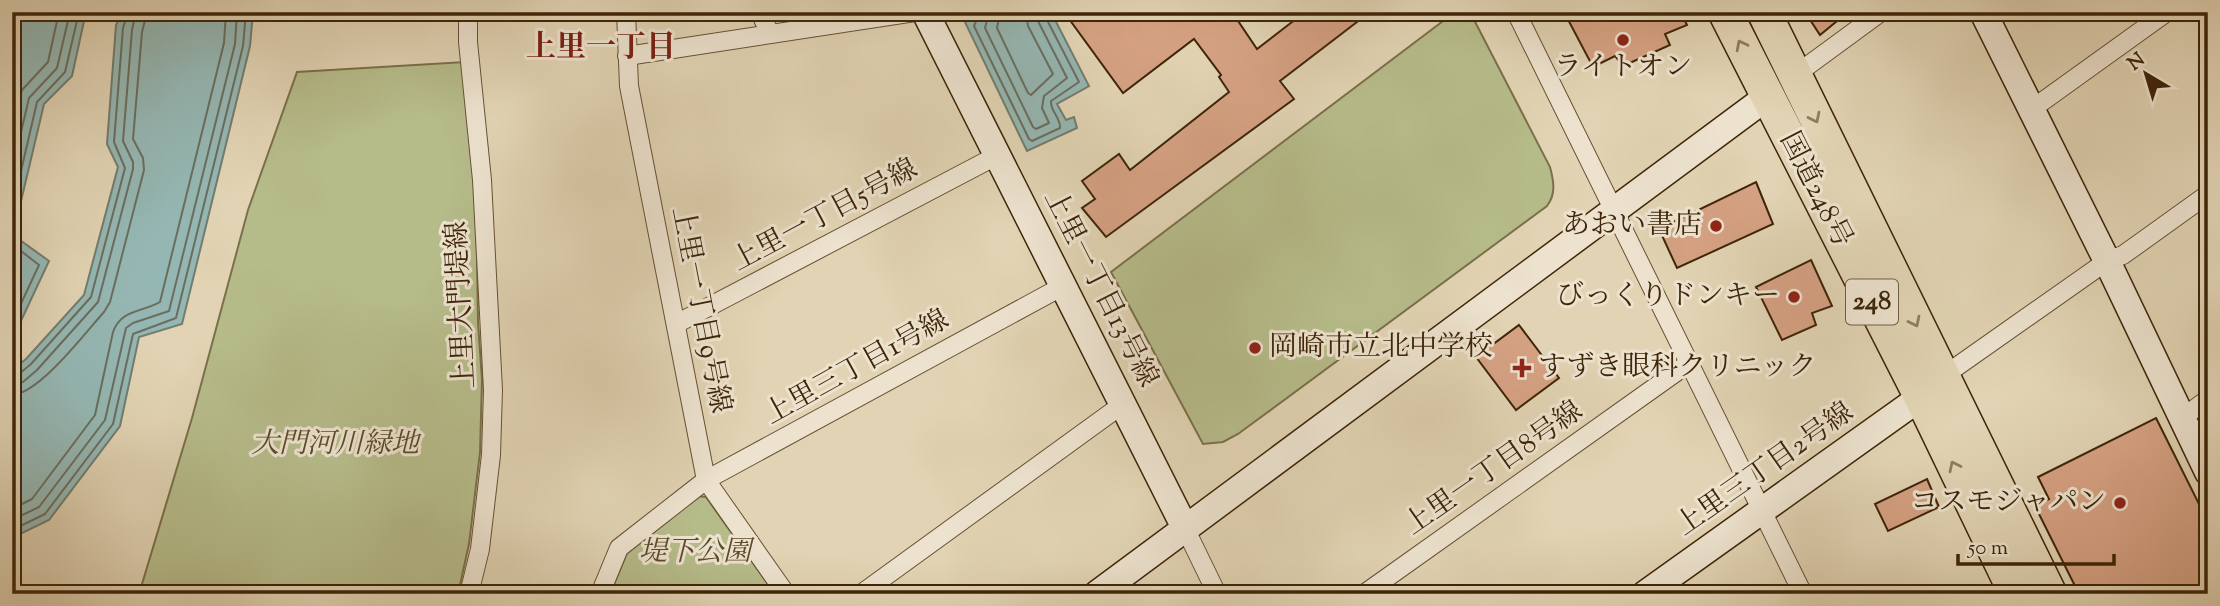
<svg xmlns="http://www.w3.org/2000/svg" width="2220" height="606" font-family="'Sorts Mill Goudy','Noto Serif JP',serif">
	<rect width="100%" height="100%" fill="#e1d3b3"/>
	<filter id="stains"><feTurbulence type="fractalNoise" baseFrequency=".00286" numOctaves="4"/><feColorMatrix values="0 0 0 0 .2 0 0 0 0 .09 0 0 0 0 .02 0 0 0 .5 -.17"/></filter>
	<radialGradient id="worn" r=".72"><stop offset=".6" stop-color="#630" stop-opacity="0"/><stop offset="1" stop-color="#630" stop-opacity=".3"/></radialGradient>
	<g fill="#b6bb8a" stroke="#7a704a" stroke-width="2">
		<path d="M1455,12H1470L1550,167C1554,182 1556,194 1547,206L1238,434L1223,442L1203,444L1111,272Z"/>
		<path d="M465,62L476,194L478,322L482,380L480,452L469,544L458,594H139L192,418L248,210L297,72Z"/>
		<path d="M697,496L706,497L775,594H610L627,553Z"/>
	</g>
	<g fill="#95b7b3" stroke="#727d6f" stroke-width="2">
		<path d="M12,12H86L72,76L44,104L13,235L49,261L12,340Z"/>
		<path d="M122,12H253L250,46L182,324L139,337L120,426L49,520L12,538V370L26,359L84,295L118,167L107,144L116,25Z"/>
		<path d="M979,12H1051L1089,86L1057,104L1066,120L1074,117L1077,128L1027,151L964,20Z"/>
	</g>
	<g fill="none" stroke-linecap="round" stroke-linejoin="round">
		<g stroke="#6a6e5e" stroke-width="2">
			<path d="M980,12L974,26L1029,139L1032,141L1060,128C1061,118 1050,111 1051,101L1079,82L1046,18L1045,12"/>
			<path d="M989,12L985,28L1033,127L1036,129L1049,123L1042,108L1044,96L1067,78L1038,21L1037,12"/>
			<path d="M1000,12L997,28L1028,93L1031,95L1053,74L1028,26L1026,12"/>
			<path d="M12,124L22,90L48,62L59,12"/>
			<path d="M12,171L29,98L57,68L70,12"/>
			<path d="M12,210L37,102L65,72L79,12"/>
			<path d="M12,244L39,265L12,323"/>
			<path d="M12,375L19,374L31,364L91,297L125,168L114,142L123,28L128,12"/>
			<path d="M12,384L23,382L37,370L98,302L133,169V162L123,141L132,30L136,12"/>
			<path d="M12,395C39,394 85,333 104,312L110,302L144,170L143,158L133,139L142,32L147,12"/>
			<path d="M12,509L32,499L95,415L113,332C121,309 143,312 160,302L224,43L226,12"/>
			<path d="M12,520L39,507L105,420L126,328L133,323L169,311L235,44L237,12"/>
			<path d="M12,530L45,514L113,424L133,334L176,318L243,46L246,12"/>
		</g>
	</g>
	<g fill="#d5a183" stroke="#3e2509" stroke-width="2">
		<path d="M1064,12H1232L1257,49L1305,12H1370L1280,81L1294,99L1106,237L1082,208L1095,199L1082,181L1119,154L1130,170L1229,92L1219,77L1221,75L1194,39L1123,93Z"/>
		<path d="M1564,12H1681L1687,25L1665,34L1670,45L1623,66L1615,56L1593,67Z"/>
		<path d="M1805,12H1848L1820,35Z"/>
		<path d="M1756,182L1773,224L1677,268L1659,229Z"/>
		<path d="M1811,260L1832,306L1812,313L1816,325L1782,340L1756,287Z"/>
		<path d="M1519,325L1559,378L1516,410L1476,357Z"/>
		<path d="M2156,418L2208,522V594H2079L2035,506L2049,499L2038,477Z"/>
		<path d="M1927,479L1939,507L1888,531L1875,504Z"/>
	</g>
	<g fill="none" stroke-linecap="round" stroke-linejoin="round">
		<g stroke="#675034" stroke-width="20">
			<g id="street">
				<path d="M468,12V42L482,180L493,390L491,455L480,549L469,594"/>
				<path d="M626,12L629,86L706,480L786,594"/>
				<path d="M760,12L770,34"/>
				<path d="M1516,12L1803,594"/>
				<path d="M627,56L915,12"/>
				<path d="M1791,78L1881,12"/>
				<path d="M2032,109L2167,12"/>
				<path d="M676,324L998,155"/>
				<path d="M1942,377L2107,261L2123,255L2208,194"/>
				<path d="M2182,418L2208,399"/>
				<path d="M1185,528L1217,594"/>
				<path d="M600,594L619,548L706,480L1063,286"/>
				<path d="M861,594L1123,404"/>
				<path d="M1364,594L1689,363"/>
			</g>
		</g>
		<g stroke="#3e2509" stroke-width="29">
			<g id="secondary">
				<path d="M925,12L1185,528"/>
				<path d="M1983,12L2107,261L2208,472"/>
				<path d="M1097,594L1767,97"/>
				<path d="M1645,594L1921,397"/>
			</g>
		</g>
		<g stroke="#3e2509" stroke-width="36">
			<g id="highway">
				<path d="M1725,12L1921,397L2016,594"/>
				<path d="M1764,12L2050,594"/>
			</g>
		</g>
		<use href="#street" stroke="#ece2ce" stroke-width="18"/>
		<use href="#secondary" stroke="#ece2ce" stroke-width="26"/>
		<use href="#highway" stroke="#e1d3b3" stroke-width="33"/>
	</g>
	<defs><path id="oneway-chevron" d="M-2-3.5L2.5 0L-2 3.5" fill="none" stroke-width="1.6" stroke-linecap="round" stroke-linejoin="round" transform="scale(1.75)"/></defs>
	<g stroke="#907c5e">
		<use href="#oneway-chevron" transform="translate(1741 45) rotate(-117)"/>
		<use href="#oneway-chevron" transform="translate(1815 118) rotate(64)"/>
		<use href="#oneway-chevron" transform="translate(1915 322) rotate(64)"/>
		<use href="#oneway-chevron" transform="translate(1954 466) rotate(-116)"/>
	</g>
	<g fill="#8f2418" stroke="#ece2ce" stroke-width="2.5">
		<circle cx="1623" cy="40" r="7"/>
		<circle cx="1716" cy="226" r="7"/>
		<circle cx="1794" cy="297" r="7"/>
		<circle cx="1255" cy="348" r="7"/>
		<path d="M1518.5 357.5h7v7h7v7h-7v7h-7v-7h-7v-7h7z"/>
		<circle cx="2120" cy="503" r="7"/>
	</g>
	<g text-anchor="middle" dominant-baseline="central" stroke-width="6" stroke-linejoin="round" paint-order="stroke">
		<rect fill="#ece2ce" stroke="#725e44" stroke-width="2" x="1846" y="279.5" width="52" height="45" rx="5"/>
		<g font-size="26" font-weight="bold" fill="#3e2509">
			<text x="1872" y="302">248</text>
		</g>
		<g font-size="28" fill="#3e2509" stroke="#ece2ce" text-anchor="end">
			<text x="1623" y="68" text-anchor="middle">ライトオン</text>
			<text x="1702" y="226">あおい書店</text>
			<text x="1780" y="297">びっくりドンキー</text>
			<text x="1269" y="348" text-anchor="start">岡崎市立北中学校</text>
			<text x="1538" y="368" text-anchor="start">すずき眼科クリニック</text>
			<text x="2106" y="503">コスモジャパン</text>
		</g>
		<g font-size="28" fill="#3e2509" stroke="#ece2ce">
			<text transform="translate(1815 190) rotate(63)">国道248号</text>
			<text transform="translate(825 216) rotate(-28)">上里一丁目5号線</text>
			<text transform="translate(1100 289) rotate(63)">上里一丁目13号線</text>
			<text transform="translate(462 305) rotate(-93)">上里大門堤線</text>
			<text transform="translate(700 310) rotate(79)">上里一丁目9号線</text>
			<text transform="translate(857 368) rotate(-29)">上里三丁目1号線</text>
			<text transform="translate(1494 469) rotate(-35)">上里一丁目8号線</text>
			<text transform="translate(1765 470) rotate(-35)">上里三丁目2号線</text>
		</g>
		<g font-size="28" font-style="italic" fill="#5c4a29" stroke="#ece2ce">
			<text x="335" y="445">大門河川緑地</text>
			<text x="695" y="553">堤下公園</text>
		</g>
		<g font-size="30" font-weight="bold" fill="#7a1f14" stroke="#ece2ce">
			<text x="601" y="48">上里一丁目</text>
		</g>
	</g>
	<rect width="2220" height="606" fill="none" stroke="#e1d3b3" stroke-width="42"/>
	<rect x="14" y="14" width="2192" height="578" fill="none" stroke="#3e2509" stroke-width="3.5"/>
	<rect x="21" y="21" width="2178" height="564" fill="none" stroke="#3e2509" stroke-width="2"/>
	<g transform="translate(2146 74) rotate(322)" stroke="#ece2ce" stroke-width="5" paint-order="stroke">
	<path d="M0-5L12 26L0 18L-12 26Z" fill="#3e2509"/>
	<text y="-10" font-size="19" font-weight="bold" text-anchor="middle" fill="#3e2509">N</text>
	</g>
	<path d="M1958 554v10h156v-10" fill="none" stroke="#3e2509" stroke-width="3.5"/>
	<text x="1968" y="554" font-size="21" fill="#3e2509" stroke="#ece2ce" stroke-width="5" paint-order="stroke">50 m</text>
	<rect width="100%" height="100%" filter="url(#stains)"/>
	<rect width="100%" height="100%" fill="url(#worn)"/>
</svg>
